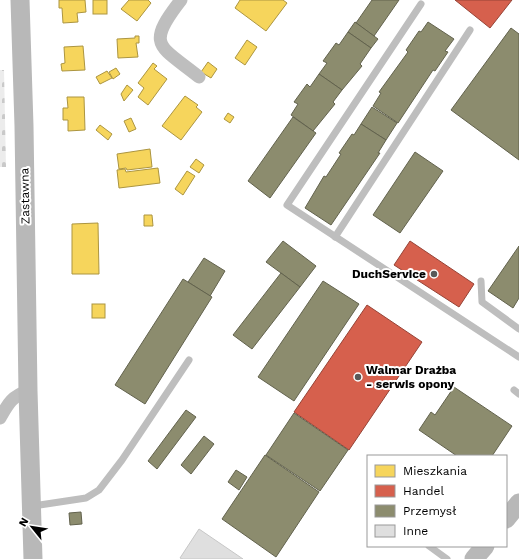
<svg xmlns="http://www.w3.org/2000/svg" width="519" height="559" font-family="'Work Sans',sans-serif">
	<defs>
		<pattern id="cemetery-stones" width="16" height="16" patternUnits="userSpaceOnUse"><rect width="16" height="16" fill="#ececec"/><path d="M2 7V4a2 2 0 0 1 4 0v3zM10 15v-3a2 2 0 0 1 4 0v3z" fill="#c9c9c9"/></pattern>
	</defs>
	<rect width="100%" height="100%" fill="#fff"/>
	<path fill="url(#cemetery-stones)" d="M0,70H4L6,167H0Z"/>
	<g fill="#f6d55c" stroke="#ac9540">
		<path d="M59,0H85L86,12L77,13L78,22L63,23L62,8H59Z"/>
		<rect x="93" y="0" width="14" height="14"/>
		<path d="M129,0H148L151,3L137,21L121,9Z"/>
		<path d="M240,0H283L287,3L266,31L235,8Z"/>
		<path d="M135,36H139V43H136L138,57L118,58L117,39L135,38Z"/>
		<path d="M247,40L257,47L245,65L235,58Z"/>
		<path d="M83,46L85,70L62,71L61,64L65,63L64,47Z"/>
		<path d="M208,62L217,69L211,78L201,72Z"/>
		<path d="M153,63L157,66L154,69L167,79L148,105L138,97L144,88L138,83Z"/>
		<path d="M116,68L120,74L113,79L109,72Z"/>
		<path d="M107,71L112,78L100,84L96,77Z"/>
		<path d="M127,85L133,90L124,101L121,94Z"/>
		<path d="M185,96L198,105L196,107L202,112L181,140L162,126Z"/>
		<path d="M67,97H84L85,130L68,131V120H63V108H68Z"/>
		<path d="M228,113L234,117L230,123L224,119Z"/>
		<path d="M131,118L136,129L129,132L124,121Z"/>
		<path d="M100,125L112,134L108,140L96,130Z"/>
		<path d="M150,149L152,167L127,170L126,168L119,169L117,154Z"/>
		<path d="M196,159L204,165L199,173L190,167Z"/>
		<path d="M158,168L160,183L119,188L117,170L125,169L126,172Z"/>
		<path d="M187,171L195,176L183,195L175,189Z"/>
		<path d="M144,215H152L153,226H144Z"/>
		<path d="M98,223L99,274H72V224Z"/>
		<rect x="92" y="304" width="13" height="14"/>
	</g>
	<g fill="#d6604d" stroke="#964336">
		<path d="M455,0H512L490,28Z"/>
		<path d="M410,241L474,284L459,307L394,265Z"/>
		<path d="M367,305L422,342L349,450L294,412Z"/>
	</g>
	<g fill="#8c8c6e" stroke="#62624d">
		<path d="M372,0H399L374,36L356,23Z"/>
		<path d="M355,22L378,39L371,48L348,32Z"/>
		<path d="M428,22L454,39L445,51L448,52L435,71L433,70L398,123L373,106L381,93L379,92L408,52L406,50L419,31L421,32Z"/>
		<path d="M511,28L519,34V160L451,110Z"/>
		<path d="M348,32L371,48L360,64L362,66L342,90L319,74L327,63L323,61L336,43L339,45Z"/>
		<path d="M319,74L342,90L333,102L335,104L313,131L291,115L298,104L294,102L307,84L310,87Z"/>
		<path d="M372,107L397,123L386,140L361,124Z"/>
		<path d="M293,117L316,133L270,198L248,181Z"/>
		<path d="M361,124L386,140L378,153H380L331,225L305,208L324,176L326,177L341,154L339,153L352,134L354,135Z"/>
		<path d="M415,152L443,171L400,233L373,215Z"/>
		<path d="M283,241L316,266L300,287L266,262Z"/>
		<path d="M519,246V298L513,308L488,291Z"/>
		<path d="M204,258L225,271L210,296L188,282Z"/>
		<path d="M281,273L300,287L252,349L233,335Z"/>
		<path d="M183,279L212,297L145,404L115,385Z"/>
		<path d="M323,281L359,304L294,401L258,377Z"/>
		<path d="M454,387L512,426L492,456H457L419,430L431,412L435,415Z"/>
		<path d="M186,410L196,417L157,469L148,461Z"/>
		<path d="M294,413L348,450L320,491L266,455Z"/>
		<path d="M204,436L214,444L191,474L181,465Z"/>
		<path d="M265,455L319,492L276,557L222,519Z"/>
		<path d="M236,470L247,477L239,490L228,482Z"/>
		<path d="M81,512L82,524L70,525L69,513Z"/>
	</g>
	<path fill="#dfdfdf" stroke="#c7c7c7" d="M199,529L243,559H182L180,558Z"/>
	<g fill="none" stroke-linecap="round" stroke-linejoin="round">
		<g stroke="#bebebe" stroke-width="7">
			<path d="M421,4L287,205L519,357"/>
			<path d="M335,237L470,30"/>
			<path d="M481,281L482,302L519,329"/>
			<path d="M514,390L519,394"/>
			<path d="M33,506L86,498L99,490L122,460L189,360"/>
			<path d="M429,546L447,559"/>
		</g>
		<g stroke="#bebebe" stroke-width="13">
			<path d="M181,0C145,46 159,45 199,77"/>
			<path d="M0,418C8,404 12,396 28,391"/>
		</g>
		<g stroke="#b8b8b8" stroke-width="19">
			<path d="M20,0L24,126L28,391L33,559"/>
			<path d="M506,519L519,503"/>
			<path d="M474,559L485,546"/>
		</g>
	</g>
	<g fill="#595959" stroke="#fff" stroke-width="1.5">
		<circle cx="434" cy="274" r="4"/>
		<circle cx="358" cy="377" r="4"/>
	</g>
	<g text-anchor="middle" dominant-baseline="central" stroke-width="4" stroke-linejoin="round" paint-order="stroke">
		<g font-size="12" fill="#000" stroke="#fff">
			<text transform="translate(25 196) rotate(-91)">Zastawna</text>
		</g>
		<g font-size="12" font-weight="bold" fill="#000" stroke="#fff" text-anchor="end">
			<text x="426" y="274">DuchService</text>
			<text x="366" y="370" text-anchor="start">Walmar Drażba<tspan x="366" dy="14">- serwis opony</tspan></text>
		</g>
	</g>
	<rect x="367" y="455" width="140" height="92" fill="#ffffff" stroke="#999999"/>
	<rect x="375" y="465" width="20" height="12" fill="#f6d55c" stroke="#999999"/>
	<text x="403" y="475" font-size="12" fill="#000000">Mieszkania</text>
	<rect x="375" y="485" width="20" height="12" fill="#d6604d" stroke="#999999"/>
	<text x="403" y="495" font-size="12" fill="#000000">Handel</text>
	<rect x="375" y="505" width="20" height="12" fill="#8c8c6e" stroke="#999999"/>
	<text x="403" y="515" font-size="12" fill="#000000">Przemysł</text>
	<rect x="375" y="525" width="20" height="12" fill="#dfdfdf" stroke="#999999"/>
	<text x="403" y="535" font-size="12" fill="#000000">Inne</text>
	<g transform="translate(32 527) rotate(300)" stroke="#ffffff" stroke-width="3" paint-order="stroke">
	<path d="M0-3L7 15L0 10L-7 15Z" fill="#000000"/>
	<text y="-6" font-size="11" font-weight="bold" text-anchor="middle" fill="#000000">N</text>
	</g>
</svg>
